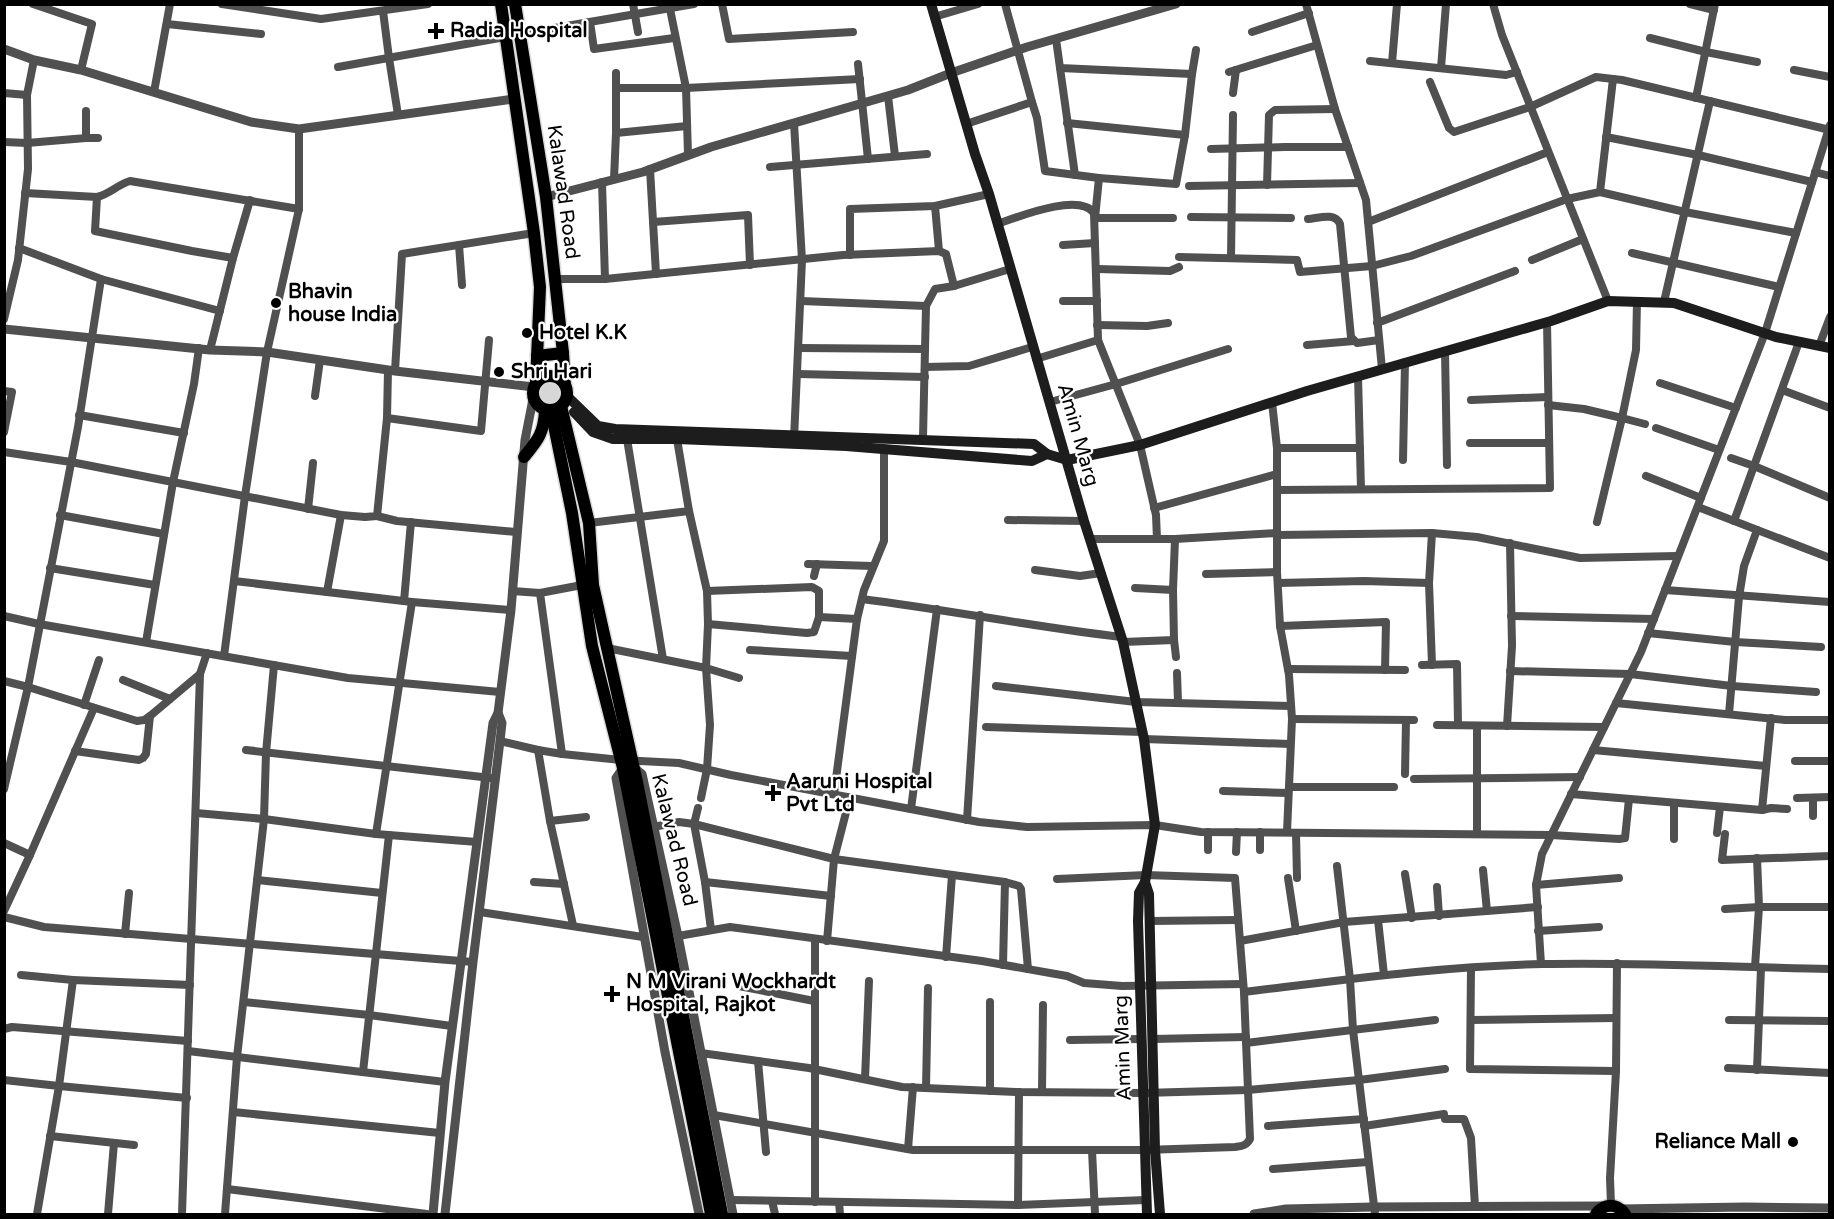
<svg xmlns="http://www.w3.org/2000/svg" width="1834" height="1219" font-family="'Varela Round',sans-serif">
	<rect width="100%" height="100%" fill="#fff"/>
	<path fill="#d7d7d7" d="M549,376C564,379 562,400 552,408L542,405C537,394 537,382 549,376Z"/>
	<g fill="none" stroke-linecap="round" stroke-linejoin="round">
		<g stroke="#dbdbdb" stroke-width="15">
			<g id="primary">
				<path d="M501,4L534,233L540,287L536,382"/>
				<path d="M515,4L546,197L563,353L565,385"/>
				<path d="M537,356L563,353"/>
				<circle cx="550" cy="393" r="17"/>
				<path d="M561,406L589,523L593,585L637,782L722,1214"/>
				<path d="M551,411L572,513L592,646L623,768L711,1214"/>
				<path d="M524,457C538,440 544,433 545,410"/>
			</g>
		</g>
		<g stroke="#dbdbdb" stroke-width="15">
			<path id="trunk" d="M1596,1214C1604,1203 1617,1203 1625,1214"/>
		</g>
		<g stroke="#505050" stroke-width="8">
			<path d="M33,4L92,24L81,70"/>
			<path d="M222,4L321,19L428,4"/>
			<path d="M633,4L638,32"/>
			<path d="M722,4L729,39L853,32"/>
			<path d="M1306,4L1335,109L1366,200L1382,369"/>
			<path d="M1493,4L1502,35L1608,301"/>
			<path d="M1690,4L1714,10"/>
			<path d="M670,9L686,88L688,155"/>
			<path d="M383,11L389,58L398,115"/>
			<path d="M934,17L978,4"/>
			<path d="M590,22L594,49L674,38"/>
			<path d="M167,24L261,34"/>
			<path d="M1252,32L1309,13"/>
			<path d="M520,34L694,4"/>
			<path d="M1650,38L1706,52L1757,62"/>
			<path d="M1056,39L1060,68L1192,74L1196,50"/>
			<path d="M1370,61L1506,75L1517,72"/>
			<path d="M1392,63L1397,4"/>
			<path d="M858,64L868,159"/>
			<path d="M338,67L505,37"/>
			<path d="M1060,68L1075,175"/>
			<path d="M1441,68L1446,4"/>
			<path d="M1794,70L1830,77"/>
			<path d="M1229,72L1317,45"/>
			<path d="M616,73V88"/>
			<path d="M1430,82L1449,128L1454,132L1530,107L1596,77L1622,80L1830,130"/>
			<path d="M154,92L170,4"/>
			<path d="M4,93L27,95"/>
			<path d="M1233,93L1236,70"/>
			<path d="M888,96L895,156"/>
			<path d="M1696,98L1715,4"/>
			<path d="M1032,102L1037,118L1045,171L1099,178L1176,184L1185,135L1192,74"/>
			<path d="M1067,123L1185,135"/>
			<path d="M966,124L1032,102L1005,4"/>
			<path d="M616,133L687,126"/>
			<path d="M1606,137L1698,155L1812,182"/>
			<path d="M86,138H98"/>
			<path d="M4,142L27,143L86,138V111"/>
			<path d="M1211,149L1285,147H1348"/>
			<path d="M770,167L927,154"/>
			<path d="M650,169L656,274"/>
			<path d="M1815,172L1830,176"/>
			<path d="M1099,178L1095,218H1173"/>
			<path d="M614,179L616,133V88H686L860,79"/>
			<path d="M602,182L605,279"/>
			<path d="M1267,185L1269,115L1275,110L1335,109"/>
			<path d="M1189,186L1360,183"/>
			<path d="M1600,192L1685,212L1796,233"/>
			<path d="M25,193L97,197C110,194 117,185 130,181L299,209"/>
			<path d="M97,197L95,231L192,251L233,258"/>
			<path d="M935,206L939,251"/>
			<path d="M1191,217L1291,218"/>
			<path d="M1308,219C1319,218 1335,212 1340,224L1351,337L1357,343L1379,340"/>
			<path d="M653,222L748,215L750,265"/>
			<path d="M1368,222L1548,152"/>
			<path d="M997,224C1018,217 1079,192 1094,213L1098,340L1140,445L1156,515L1157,539"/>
			<path d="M459,245L462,285"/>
			<path d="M1063,245L1095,243"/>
			<path d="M19,248L101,279"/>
			<path d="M1632,253L1779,287"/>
			<path d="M850,255V209L935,206L989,194"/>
			<path d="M1179,257L1297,260L1300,272L1372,266L1411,256L1567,199L1600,192L1613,79"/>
			<path d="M1231,258L1233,115"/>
			<path d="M1532,260L1583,239"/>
			<path d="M1097,269L1170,271L1179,267"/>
			<path d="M554,279H605L843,255L939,251L946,254L954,286L1010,269"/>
			<path d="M801,301L926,306"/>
			<path d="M1063,301H1097"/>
			<path d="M1664,302L1710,101"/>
			<path d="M4,319L18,260L28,169L27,95L34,60"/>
			<path d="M1377,323L1515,271"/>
			<path d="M1097,325L1147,326L1168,323"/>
			<path d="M1307,345L1354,341"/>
			<path d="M1819,346L1830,317"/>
			<path d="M799,348L925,349"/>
			<path d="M210,350L233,258L250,200"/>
			<path d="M1445,351L1447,465"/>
			<path d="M1036,359L1098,340"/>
			<path d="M925,367L969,366L1032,347"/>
			<path d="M395,371L402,254L534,233"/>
			<path d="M798,374L925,377"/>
			<path d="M1358,376L1361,489"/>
			<path d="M1660,383L1736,408"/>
			<path d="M1782,390L1830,408"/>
			<path d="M4,391L12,392L4,432"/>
			<path d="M315,396L320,360"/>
			<path d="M1471,400L1548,397"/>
			<path d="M1050,402L1116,384L1228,349"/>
			<path d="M1272,402L1277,448V572L1280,626L1289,675L1292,719L1287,832"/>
			<path d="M1548,405L1584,409L1622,418L1636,350L1637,301"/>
			<path d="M79,415L184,433"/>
			<path d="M387,418L481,431L489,340"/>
			<path d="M1656,428L1719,450"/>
			<path d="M923,437L926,306L935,289L954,286"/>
			<path d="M627,439L663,659"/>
			<path d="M794,439L802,260L794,123"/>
			<path d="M1470,443H1549"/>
			<path d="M1277,448H1360"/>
			<path d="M4,452L71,462L341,515L365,517L377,516L387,418L388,370"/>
			<path d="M1731,458L1754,466L1830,498"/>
			<path d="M1403,460L1405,362"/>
			<path d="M1646,476L1701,498"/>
			<path d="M1277,490L1550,488L1547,322"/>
			<path d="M1698,507L1830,558"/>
			<path d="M1154,508L1277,474"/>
			<path d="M308,509L313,463"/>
			<path d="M689,511L707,591L708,624L706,668L710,725L707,769L701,798"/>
			<path d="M60,515L164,534"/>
			<path d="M377,516L397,521L516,532"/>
			<path d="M1008,520L1084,521"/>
			<path d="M1734,521L1799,342"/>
			<path d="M1597,522L1622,418L1645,424"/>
			<path d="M589,523L689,511L677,439"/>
			<path d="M1277,535L1432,533L1477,537L1580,558L1677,556"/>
			<path d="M1090,539H1175L1173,590L1135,588"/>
			<path d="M1175,539L1277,533"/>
			<path d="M808,564L873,566"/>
			<path d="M50,568L155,585"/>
			<path d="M1035,570L1080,576L1101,573"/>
			<path d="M1206,574L1277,572"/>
			<path d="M814,576L817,564"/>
			<path d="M234,581L412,602L511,610"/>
			<path d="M1278,583L1364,581L1429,583"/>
			<path d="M1665,590L1830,602"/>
			<path d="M512,591L540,593"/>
			<path d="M707,591L812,587L819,591V617L814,632L807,633L708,624"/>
			<path d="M327,592L341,515"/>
			<path d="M862,599C949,610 1035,627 1121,637"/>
			<path d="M404,601L411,522"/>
			<path d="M4,616L39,624L348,678L500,692"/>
			<path d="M1511,616L1654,619"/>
			<path d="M819,617L857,619"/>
			<path d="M1280,626L1386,622L1385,670"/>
			<path d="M1648,633L1735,642L1821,647"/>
			<path d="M1174,640L1176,657"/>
			<path d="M146,642L173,482L194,384L199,348"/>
			<path d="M1123,642L1174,640L1173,590"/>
			<path d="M607,648L706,668L739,678"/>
			<path d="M750,650L852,656"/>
			<path d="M224,656L245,496L267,352L299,209V129"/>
			<path d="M1422,665L1457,664L1458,725"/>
			<path d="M1432,665L1429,583L1432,533"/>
			<path d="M1288,669L1405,670"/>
			<path d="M1510,671L1630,674L1732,686L1816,692"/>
			<path d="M1177,673L1178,702"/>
			<path d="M123,680L170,699"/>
			<path d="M4,681L28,687L137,721L144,720L150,716L200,674L207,653"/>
			<path d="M996,686L1136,702L1291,706"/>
			<path d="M1616,703L1785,720H1830"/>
			<path d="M84,705L99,660"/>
			<path d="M1729,714L1739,597L1744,566L1757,530"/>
			<path d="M1292,719L1414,720"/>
			<path d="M1437,725L1604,727"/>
			<path d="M1507,726L1512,646L1510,543"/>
			<path d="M986,727L1142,732"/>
			<path d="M1144,739L1290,744"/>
			<path d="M500,741L538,750L562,754L621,760L679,763L731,775L979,822L1027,827L1155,825L1201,832L1551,835L1619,839L1625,838L1629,799"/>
			<path d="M246,750L491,778"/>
			<path d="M538,750L550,821L573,925"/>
			<path d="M1593,750L1766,766"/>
			<path d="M75,751L139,760L143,758L146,754L150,716"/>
			<path d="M562,754L540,593L582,585"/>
			<path d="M1795,761H1830"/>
			<path d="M1405,774L1406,720"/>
			<path d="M1414,779L1580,777"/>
			<path d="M1289,787H1394"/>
			<path d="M4,789L28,687L78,427L101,279L220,311"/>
			<path d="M1223,791L1288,793"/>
			<path d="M834,794L857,619L864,590L884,541V450"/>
			<path d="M1571,794L1762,810L1771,718"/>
			<path d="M1797,798L1830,797"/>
			<path d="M1813,798V816"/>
			<path d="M698,808L694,824L834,859L1005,882L1003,965"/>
			<path d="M911,809L937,609"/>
			<path d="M1762,810L1771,808L1787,809"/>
			<path d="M196,813L264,819L376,834L477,842"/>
			<path d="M967,820L980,615"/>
			<path d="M550,821L586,817"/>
			<path d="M653,827L679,822L694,824L705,882L711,930"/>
			<path d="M1296,833L1297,878"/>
			<path d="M1717,833L1720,807"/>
			<path d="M376,834L412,602"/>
			<path d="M1477,834V726"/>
			<path d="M1725,834L1722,860L1830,856"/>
			<path d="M1674,839V803"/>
			<path d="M4,843L30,855L94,708"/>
			<path d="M1208,850V832"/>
			<path d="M1260,850V832"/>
			<path d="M1236,852L1237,832"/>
			<path d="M1337,866L1350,979L1353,1030L1375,1214"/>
			<path d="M1483,870L1487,911"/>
			<path d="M1405,874L1412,918"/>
			<path d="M1288,878L1296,931"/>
			<path d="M257,880L382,893"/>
			<path d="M534,882L564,884"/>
			<path d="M705,882L831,896"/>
			<path d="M1005,882L1019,886L1021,889L1028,969"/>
			<path d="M1536,885L1619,878"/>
			<path d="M1437,887L1439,916"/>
			<path d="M1725,909L1759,907L1757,858"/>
			<path d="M4,911L30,855"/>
			<path d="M480,912L643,937"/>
			<path d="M4,917L44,927L473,962"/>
			<path d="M1378,920L1384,975"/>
			<path d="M1149,921L1238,920"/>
			<path d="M1538,931L1599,927"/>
			<path d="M125,934L129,893"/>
			<path d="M678,936L730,927L982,961L1067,976L1084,983L1122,986L1243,984"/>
			<path d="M815,939V1202"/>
			<path d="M827,941L834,859L850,797"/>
			<path d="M1240,941L1344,922L1538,907"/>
			<path d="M946,957L952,875"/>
			<path d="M1541,964L1536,885L1542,854L1641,652L1765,333L1830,125"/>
			<path d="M1755,967L1759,907H1830"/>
			<path d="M1471,968L1470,1069L1616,1071"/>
			<path d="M21,975L73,980"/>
			<path d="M739,986L814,1001"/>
			<path d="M1244,992C1343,980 1443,966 1543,964C1638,962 1734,967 1830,969"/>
			<path d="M244,1002L369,1015L452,1026"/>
			<path d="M1471,1020L1616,1018"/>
			<path d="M1729,1020L1830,1021"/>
			<path d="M4,1029L12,1027L188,1041"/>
			<path d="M1153,1039L1246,1037"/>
			<path d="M1070,1040L1141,1039"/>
			<path d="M1246,1043L1435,1020"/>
			<path d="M188,1051L445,1082"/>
			<path d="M701,1053L809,1068L902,1087L1016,1092L1144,1093L1248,1090L1359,1080L1445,1069"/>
			<path d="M758,1061L766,1152"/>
			<path d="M1728,1068L1830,1073"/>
			<path d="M1757,1070L1761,968"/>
			<path d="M363,1072L389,835"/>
			<path d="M865,1079L869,981"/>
			<path d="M4,1080L59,1086L37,1214"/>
			<path d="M926,1088L928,988"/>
			<path d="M990,1091V1002"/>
			<path d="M1019,1092L1018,1205L1146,1200"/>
			<path d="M1042,1092L1043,1005"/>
			<path d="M187,1098L59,1086L73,980L190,985"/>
			<path d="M233,1112L440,1133"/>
			<path d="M714,1115L913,1150H1144L1235,1147C1242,1146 1246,1146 1250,1139L1244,992L1235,878L1146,875L1057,879"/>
			<path d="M1445,1119H1464L1471,1138L1475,1207"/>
			<path d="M1268,1126L1364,1119"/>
			<path d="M1364,1126L1444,1114"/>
			<path d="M50,1136L134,1145"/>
			<path d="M908,1149L913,1087"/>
			<path d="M1092,1150L1095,1214"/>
			<path d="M1273,1169L1368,1162"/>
			<path d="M227,1189L427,1214"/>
			<path d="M730,1200L1018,1205"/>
			<path d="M772,1201L775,1214"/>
			<path d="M839,1202L840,1214"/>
			<path d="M1611,1205L1610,1178L1616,1071L1617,963"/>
			<path d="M108,1214L114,1143"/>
			<path d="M182,1214L200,674"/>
			<path d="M225,1214L237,1057L264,819L266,753L274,665"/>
		</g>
		<g stroke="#505050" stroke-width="9">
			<path d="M4,49L34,60L81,70L251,122L299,129L514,99"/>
			<path d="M546,197L643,172L711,147L908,90L951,73L1027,47L1176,4"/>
			<path d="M4,329L210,350L267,352L395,371L534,387"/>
			<path d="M633,767L642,774L678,936L733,1214"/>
			<path d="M623,768L616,778L665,1052L699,1214"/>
			<path d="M1620,1209L1745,1207L1830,1208"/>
			<path d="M433,1214L445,1082L493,723L498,713L511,610L525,440L533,399"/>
			<path d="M445,1214L473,962L500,741L502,723L498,713"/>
			<path d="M1254,1214L1286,1209L1373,1207L1605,1206"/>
		</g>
		<g stroke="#1d1d1d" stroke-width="10">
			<path d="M931,4L975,154L989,194L1084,521L1123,642L1144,739L1155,825L1145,882L1139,893L1138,921L1147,1214"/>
			<path d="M567,396L598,426L615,429L1034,444L1047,454L1067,460L1140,445L1307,391L1551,321L1608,301L1674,303L1776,337L1830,348"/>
			<path d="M574,412L593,432L613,439H677L846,446L1032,461L1047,454"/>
			<path d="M1145,882L1149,894L1155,1150L1160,1214"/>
		</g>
		<use href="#primary" stroke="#000" stroke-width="12"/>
		<use href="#trunk" stroke="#000" stroke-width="12"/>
	</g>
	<g fill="#000" stroke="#fff" stroke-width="2">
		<path d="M433 22h6v6h6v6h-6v6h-6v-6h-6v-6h6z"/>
		<circle cx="276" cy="303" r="6"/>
		<circle cx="527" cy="333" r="6"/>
		<circle cx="499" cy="372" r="6"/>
		<path d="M770 784h6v6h6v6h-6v6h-6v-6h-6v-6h6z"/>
		<path d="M609 985h6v6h6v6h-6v6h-6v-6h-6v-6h6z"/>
		<circle cx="1793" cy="1142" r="6"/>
	</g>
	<g text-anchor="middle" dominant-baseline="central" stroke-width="4.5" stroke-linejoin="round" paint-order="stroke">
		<g font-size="20" font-weight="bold" fill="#000" stroke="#fff" text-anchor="start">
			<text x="450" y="31">Radia Hospital</text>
			<text x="288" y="292">Bhavin<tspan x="288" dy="23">house India</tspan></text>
			<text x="539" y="333">Hotel K.K</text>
			<text x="511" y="372">Shri Hari</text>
			<text x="786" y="782">Aaruni Hospital<tspan x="786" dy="23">Pvt Ltd</tspan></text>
			<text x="626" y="982">N M Virani Wockhardt<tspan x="626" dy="23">Hospital, Rajkot</tspan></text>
			<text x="1781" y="1142" text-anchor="end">Reliance Mall</text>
		</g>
		<g font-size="20" fill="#000" stroke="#fff">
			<text transform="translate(563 192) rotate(82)">Kalawad Road</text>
			<text transform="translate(1078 435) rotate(74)">Amin Marg</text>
			<text transform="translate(674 840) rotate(76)">Kalawad Road</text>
			<text transform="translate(1123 1048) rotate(-92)">Amin Marg</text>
		</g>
	</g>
	<rect width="1834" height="1219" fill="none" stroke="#000000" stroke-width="12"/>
</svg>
